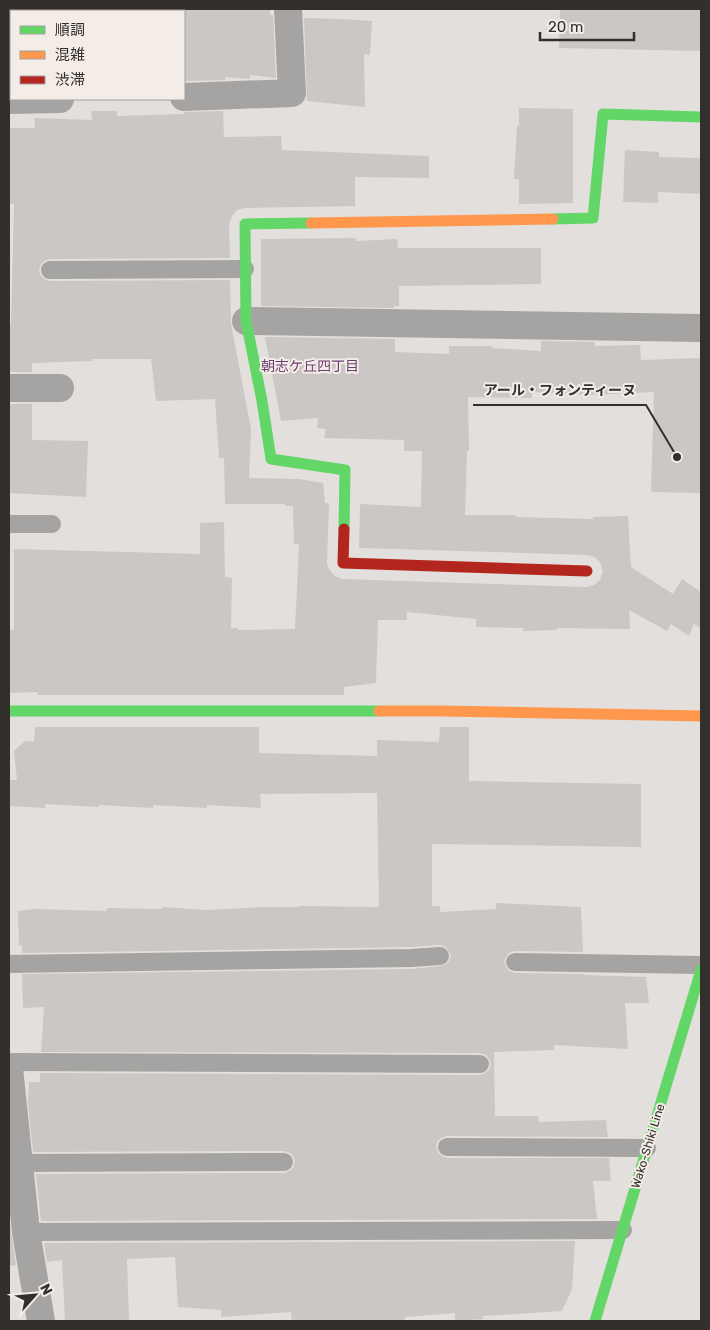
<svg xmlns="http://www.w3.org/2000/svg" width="710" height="1330" font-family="Rubik,'Noto Sans JP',sans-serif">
	<rect width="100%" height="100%" fill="#e3dfdc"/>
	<g fill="#cbc7c5">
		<path d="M184,9H270V15H273L276,78L250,75V79L225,77V80L184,81Z"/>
		<path d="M560,9H701V51L559,48Z"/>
		<path d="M304,18L344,19L372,21L370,55L364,54L365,107L307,101Z"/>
		<path d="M519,108L573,109V203L519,204V179H514L517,126H519Z"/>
		<path d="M91,111H117V116L184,114V112L223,111L224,137L281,136L282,150L429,156V178L355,177V206L245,208L237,210L232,216L229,224L230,258L50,259L44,261L41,264L39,270L41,276L45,279L50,281L230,280L231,324L251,429L249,478L299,479L323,483L325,503H329L327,563L330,571L335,576L342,579L586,587L594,585L600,580L603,571L600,563L596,558L588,555L359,548L360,504L421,507L422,451H404V440L324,438L326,429L317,428L318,418L281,421L265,337L395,339V352L449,354V346H492V348L541,351V341L595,342V346L640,345L641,360L700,358L701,493L651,492L654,392L592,395L532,392V398L468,397L469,450L467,451L465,515H516V517L593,519V517L628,516L631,567L673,594L682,579L701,592V628L694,624L689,636L671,624L667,631L629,610L630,629L557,628V630L523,631V628L476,627V619L407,612V620H378L376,683L344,687V695H37L38,692L9,693V630H14V549L200,554V523L224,522L225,577L232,578L231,628H238V630L295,629L299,544H294L293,506H285V504H225L224,458H219L215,399L156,401L151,359H92L93,361L32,363V372H9L10,325H11L14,204H9V128H35L34,118L92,120Z"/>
		<path d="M625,150L659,152V157L701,158V194L658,192V203L623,202Z"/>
		<path d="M356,238V241L397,239L398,248H541V284L399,286V306H394V308L261,306V239Z"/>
		<path d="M9,404H32V440L88,441L86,497L9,493Z"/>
		<path d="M35,727H259V753L377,756V740L439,742L440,727H469V781L641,784V847L432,844V906H440V912L496,909V903L581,907L583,952L515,951L509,953L506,957L504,961L506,967L509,971L515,973L584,974V975L646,977L649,1003H625L628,1049L554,1045V1050L494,1052L495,1116H538L539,1122L606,1120L608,1137L447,1136L441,1138L438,1141L436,1146L438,1153L442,1156L447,1158H609L611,1181H593L597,1219L41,1221L36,1174L284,1173L289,1171L293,1168L295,1161L293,1156L290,1153L284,1151L33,1152L28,1104L29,1082H40V1073L480,1075L485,1073L489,1070L491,1064L489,1059L486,1055L480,1053L41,1052L44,1007L23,1008L22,974L411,969L441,966L446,964L449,961L451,956L448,950L444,946L439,945L411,947L22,953V945L19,946L18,911L34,909L107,911V908L162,909V907L206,910L266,907H299V906L379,907L377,793L260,794L261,808L207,805V808L153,805V808L99,805V807L45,804V808L9,806V780H17L14,751L25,741L34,742Z"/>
		<path d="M9,1217L16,1265L9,1266Z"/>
		<path d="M575,1241L572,1289L562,1311L483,1316V1319L455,1321V1313L405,1317V1321H292L291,1312L221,1317V1310L178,1307L175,1257L127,1259L129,1321H65L62,1260L47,1262L44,1243Z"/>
	</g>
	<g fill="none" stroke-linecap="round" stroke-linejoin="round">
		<g stroke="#a5a4a2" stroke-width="18">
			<path d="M50,270L245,269"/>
			<path d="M9,524H52"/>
			<path d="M515,962L701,965"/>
			<path d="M9,964L411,958L440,956"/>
			<path d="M9,1062L480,1064"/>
			<path d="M447,1147L647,1148"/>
			<path d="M19,1163L284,1162"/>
			<path d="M26,1232L623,1230"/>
		</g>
		<g stroke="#a5a4a2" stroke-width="28">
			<path d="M184,97L292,93L288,9"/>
			<path d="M9,100L60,99"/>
			<path d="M246,321L701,328"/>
			<path d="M9,388H60"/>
			<path d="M9,1068L26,1232L41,1321"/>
		</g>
		<g stroke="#63d668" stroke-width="11">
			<path d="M553,219L593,218L603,114L701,117"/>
			<path d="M311,223L245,224L246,321L262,401L271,459L345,470L344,529"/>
			<path d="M9,711H379"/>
			<path d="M595,1321L701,970"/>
		</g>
		<g stroke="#ff974d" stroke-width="11">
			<path d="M311,223L553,219"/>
			<path d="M379,711H443L701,716"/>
		</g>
		<path stroke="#b3261e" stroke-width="11" d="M344,529L343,563L587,571"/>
	</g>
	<g text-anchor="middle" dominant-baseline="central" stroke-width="4" stroke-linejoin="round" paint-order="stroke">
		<g font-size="12" fill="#322f2d" stroke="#f4ece7">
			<text transform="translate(648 1146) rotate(-73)">Wako-Shiki Line</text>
		</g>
		<g font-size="14" fill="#6c4077" stroke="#f4ece7">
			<text x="310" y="366">朝志ケ丘四丁目</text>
		</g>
	</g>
	<path fill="none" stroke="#322f2d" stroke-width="2" d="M677 457L646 405H473"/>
	<circle fill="#322f2d" stroke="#f4ece7" stroke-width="2" cx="677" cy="457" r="5"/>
	<g font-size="14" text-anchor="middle" font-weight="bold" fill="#322f2d" stroke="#f4ece7" stroke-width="4" stroke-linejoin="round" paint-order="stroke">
		<text x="560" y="395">アール・フォンティーヌ</text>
	</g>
	<rect width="710" height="1330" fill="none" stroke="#322f2d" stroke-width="20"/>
	<rect x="10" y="10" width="175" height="90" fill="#f4ece7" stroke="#a6a09d"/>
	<rect x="20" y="26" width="25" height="8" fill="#63d668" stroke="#a6a09d"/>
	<text x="55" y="35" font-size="15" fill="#322f2d">順調</text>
	<rect x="20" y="51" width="25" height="8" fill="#ff974d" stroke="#a6a09d"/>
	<text x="55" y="60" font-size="15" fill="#322f2d">混雑</text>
	<rect x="20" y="76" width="25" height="8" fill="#b3261e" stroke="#a6a09d"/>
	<text x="55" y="85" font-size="15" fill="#322f2d">渋滞</text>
	<g transform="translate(35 1295) rotate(63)" stroke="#f4ece7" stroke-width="4" paint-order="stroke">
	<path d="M0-4L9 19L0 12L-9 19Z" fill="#322f2d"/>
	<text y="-8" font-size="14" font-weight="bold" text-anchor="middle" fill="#322f2d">N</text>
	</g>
	<path d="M540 32v8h94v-8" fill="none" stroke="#322f2d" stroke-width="2.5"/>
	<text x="548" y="32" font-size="15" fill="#322f2d" stroke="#f4ece7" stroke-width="4" paint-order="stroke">20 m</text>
</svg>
